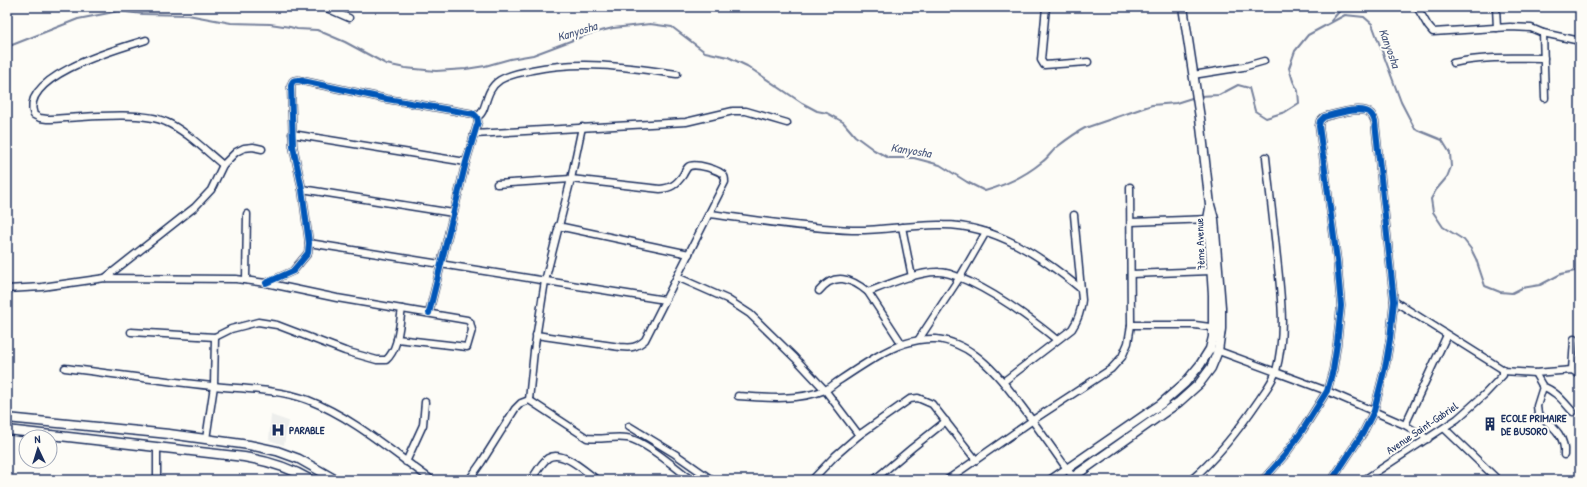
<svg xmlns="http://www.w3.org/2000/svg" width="1587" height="487" font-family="'Patrick Hand',sans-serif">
	<rect width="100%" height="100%" fill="#fdfcf7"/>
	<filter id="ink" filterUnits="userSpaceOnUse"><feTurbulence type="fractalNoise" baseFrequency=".025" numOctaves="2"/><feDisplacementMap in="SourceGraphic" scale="8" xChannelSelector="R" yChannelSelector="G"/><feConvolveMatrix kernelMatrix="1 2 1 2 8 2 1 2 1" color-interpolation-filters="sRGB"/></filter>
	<g filter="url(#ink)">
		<path fill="#edeeec" d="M271,415L288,421L284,445L269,440Z"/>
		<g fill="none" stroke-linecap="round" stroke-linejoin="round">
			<g stroke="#76819c" stroke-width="2">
				<path d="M1331,21L1343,7"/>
				<path d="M7,47L78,19L109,13L118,11L143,14L188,15L231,23L270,24L290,27L297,29L317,30L345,42L386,64L405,68L436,71L466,69L485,66L510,59L533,55L589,34L613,28L650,24L672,27L705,52L728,57L747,66L802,103L817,111L827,113L843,122L855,136L874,150L889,158H914L940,165L967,182L985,191C1006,185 1025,176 1042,162C1048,158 1052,151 1057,147C1066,140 1075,133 1085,128L1152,105L1176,103L1195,97"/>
				<path d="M1199,96L1219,95L1238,85L1249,88L1255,111L1266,118L1285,112L1299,103L1298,91L1293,81L1289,68L1295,51L1308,35L1345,15L1364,17L1372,24L1401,102L1415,129L1442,140L1450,153L1451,167L1447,177L1436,190L1431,199L1433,212L1443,227L1464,240L1471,249L1476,259L1485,286L1500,292L1512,293L1522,288L1540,285L1561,274L1580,270"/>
			</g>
			<g stroke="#1b2f5e" stroke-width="9">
				<g id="street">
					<path d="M324,7L349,18"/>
					<path d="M1046,7L1041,60L1044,65L1088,62"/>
					<path d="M1417,7L1428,26L1433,32L1510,27L1531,28L1543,33L1580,41"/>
					<path d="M1496,7L1497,28"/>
					<path d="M1543,33L1545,98"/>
					<path d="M146,40C120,48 18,76 34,115L40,118L47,119C77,118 141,110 166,122C185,130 207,152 223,165"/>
					<path d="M1453,63C1483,56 1513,58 1544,58"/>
					<path d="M1193,75L1243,67L1264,61"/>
					<path d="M477,117C488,112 483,91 500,80C510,74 521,73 532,70C582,60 627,67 677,74"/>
					<path d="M292,134L466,162"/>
					<path d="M474,134L686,122L733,111H746L787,123"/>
					<path d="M497,184L571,179L660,189C671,188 676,185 683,175C684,173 686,169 688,167C694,162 721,170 724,176C725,177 725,181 725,182L645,340C636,348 631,348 620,347L536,335"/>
					<path d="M302,189L453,213"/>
					<path d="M710,214C757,220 804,228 852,230C882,231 913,224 943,225C996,225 1042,257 1081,289"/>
					<path d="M1131,222L1211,219"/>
					<path d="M558,226L689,254"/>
					<path d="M902,227L912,277"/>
					<path d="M309,243L665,300"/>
					<path d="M1131,274L1211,271"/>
					<path d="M677,277L727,299L750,314L795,358L825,390L859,435"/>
					<path d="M105,278L195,207L211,190L223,165L236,152L244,148L253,147L262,149"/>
					<path d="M246,280L247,214"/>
					<path d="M266,283L293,271L308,253L309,243L302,189L293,146L291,86C292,81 293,80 298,80L387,99L474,114L477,117L478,122L466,162L429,313"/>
					<path d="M7,289L42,287L105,278L236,279L266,283L337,298L467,320L470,322L472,330L467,347L397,339"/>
					<path d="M819,291C834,272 851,278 868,292C886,285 919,271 939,272C950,272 960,278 970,282C1002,297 1030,318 1057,340"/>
					<path d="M868,292L902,344"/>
					<path d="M1394,301L1502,369L1503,371L1535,373L1572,370L1580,375"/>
					<path d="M1131,325H1195L1217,328"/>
					<path d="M131,332L215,337L231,329L258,322L277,325L345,351L377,360H386C399,349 399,325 402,309"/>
					<path d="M919,339L960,277L986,232"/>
					<path d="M1216,350L1327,391L1405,425L1428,439"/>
					<path d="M65,368C114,374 163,381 212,386C243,389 278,389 308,400C354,418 392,452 432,480"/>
					<path d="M1572,370L1574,339"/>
					<path d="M1535,373L1543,387L1537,406L1538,414C1552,426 1566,435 1564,455"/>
					<path d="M1003,382L1072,329C1078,320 1081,312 1082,300L1074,215"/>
					<path d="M1542,386C1556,391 1563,401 1573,412"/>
					<path d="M738,396C766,398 798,401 825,390C830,388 835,383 840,380C852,372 864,364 876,357C894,346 914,338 936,339C949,340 965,347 975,355C993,368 1007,386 1020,404C1039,429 1057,455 1075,480"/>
					<path d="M529,400L534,351L545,281L571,179L582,127"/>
					<path d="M1405,425L1447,335"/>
					<path d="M629,426L675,454L712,480"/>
					<path d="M1444,428L1498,480"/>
					<path d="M206,439L214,386L215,337"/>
					<path d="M406,462L423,425L425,402"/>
					<path d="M157,480V447"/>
					<path d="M469,480L481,463L515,409L521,403L529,400L587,438C601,440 614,436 627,438C644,440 677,469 692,480"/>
					<path d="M531,480C536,473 541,463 548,458C562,449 586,472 597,480"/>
					<path d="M812,480L835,456L859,435L910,399L918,398L932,404L976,460"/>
					<path d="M874,480L912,448L946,421"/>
					<path d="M947,480L1033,420L1111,369L1122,357L1128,343L1131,325L1130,187"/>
					<path d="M1191,480C1217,458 1240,428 1259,400C1265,391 1273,381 1276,371C1287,331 1280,288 1276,248C1273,217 1269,187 1266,157"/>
					<path d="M1263,480L1285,455L1302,431L1327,391L1333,370L1337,344L1341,306L1337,260L1319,126L1320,121L1324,117C1335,114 1362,105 1371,114C1373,116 1374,119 1375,122L1394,301L1390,339L1386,363L1374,411L1363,433L1334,477"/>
					<path d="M1364,480L1457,419L1485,394L1503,375V371"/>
				</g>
			</g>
			<g stroke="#1b2f5e" stroke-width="11">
				<g id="secondary">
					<path d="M7,418L169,434L249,445L277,451L299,459L336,480"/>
					<path d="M7,430L244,457C268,461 289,467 311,480"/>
					<path d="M1051,480L1161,404L1185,383L1200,365L1210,349L1213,337V295L1208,219L1210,208"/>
					<path d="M1069,480L1179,402L1199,384L1211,368L1218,351L1221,329V307L1214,219L1210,205L1200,118L1183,7"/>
				</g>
			</g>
			<use href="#street" stroke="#fdfcf7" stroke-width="6"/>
			<use href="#secondary" stroke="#fdfcf7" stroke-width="8"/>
			<g stroke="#fdfcf7" stroke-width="8">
				<g id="cycleway">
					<path d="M266,283L293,271L308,253L309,243L302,189L293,146L291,86C292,81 293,80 298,80L387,99L474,114L477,117L478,122L466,162L429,313"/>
					<path d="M1263,480L1285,455L1302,431L1327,391L1333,370L1337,344L1341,306L1337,260L1319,126L1320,121L1324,117C1335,114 1362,105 1371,114C1373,116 1374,119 1375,122L1394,301L1390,339L1386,363L1374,411L1363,433L1334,477"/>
				</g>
			</g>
			<use href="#cycleway" stroke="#0057b8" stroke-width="6"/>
		</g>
	</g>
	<defs>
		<g id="building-bare" transform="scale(1.08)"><path d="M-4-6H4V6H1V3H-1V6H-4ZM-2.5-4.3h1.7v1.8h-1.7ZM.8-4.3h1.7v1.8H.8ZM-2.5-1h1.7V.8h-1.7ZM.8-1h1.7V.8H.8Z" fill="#1b2f5e" stroke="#fdfcf7" stroke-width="2.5" paint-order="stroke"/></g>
		<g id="hospital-bare" transform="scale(1.08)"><path d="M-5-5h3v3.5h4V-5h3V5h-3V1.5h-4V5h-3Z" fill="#1b2f5e" stroke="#fdfcf7" stroke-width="2.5" paint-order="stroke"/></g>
	</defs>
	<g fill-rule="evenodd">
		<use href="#building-bare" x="1490" y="424"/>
		<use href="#hospital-bare" x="278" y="430"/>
	</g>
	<g text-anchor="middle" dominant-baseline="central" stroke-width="4" stroke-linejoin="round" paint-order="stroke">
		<g font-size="11" fill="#1b2f5e" stroke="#fdfcf7">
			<text transform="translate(1200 244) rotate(-92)">7ème Avenue</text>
			<text transform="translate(1422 428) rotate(-34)">Avenue Saint-Gabriel</text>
		</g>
		<g font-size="11" font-weight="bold" fill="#1b2f5e" stroke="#fdfcf7" text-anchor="start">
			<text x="1501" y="418">ECOLE PRIMAIRE<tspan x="1501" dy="13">DE BUSORO</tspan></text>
			<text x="289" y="430">PARABLE</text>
		</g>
		<g font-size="12" font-style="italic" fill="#49587d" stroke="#fdfcf7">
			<text transform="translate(577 31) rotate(-17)">Kanyosha</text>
			<text transform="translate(1390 48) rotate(70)">Kanyosha</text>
			<text transform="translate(911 150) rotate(9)">Kanyosha</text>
		</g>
	</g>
	<rect width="1587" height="487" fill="none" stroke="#fdfcf7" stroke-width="24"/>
	<rect x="12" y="12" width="1563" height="463" fill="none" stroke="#1b2f5e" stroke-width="1.5" filter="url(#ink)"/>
	<g transform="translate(38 449) rotate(356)"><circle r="19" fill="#fdfcf7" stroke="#a3aaba"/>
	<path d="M0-3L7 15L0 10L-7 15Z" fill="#1b2f5e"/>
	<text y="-6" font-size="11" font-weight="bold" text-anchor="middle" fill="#1b2f5e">N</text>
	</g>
</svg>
